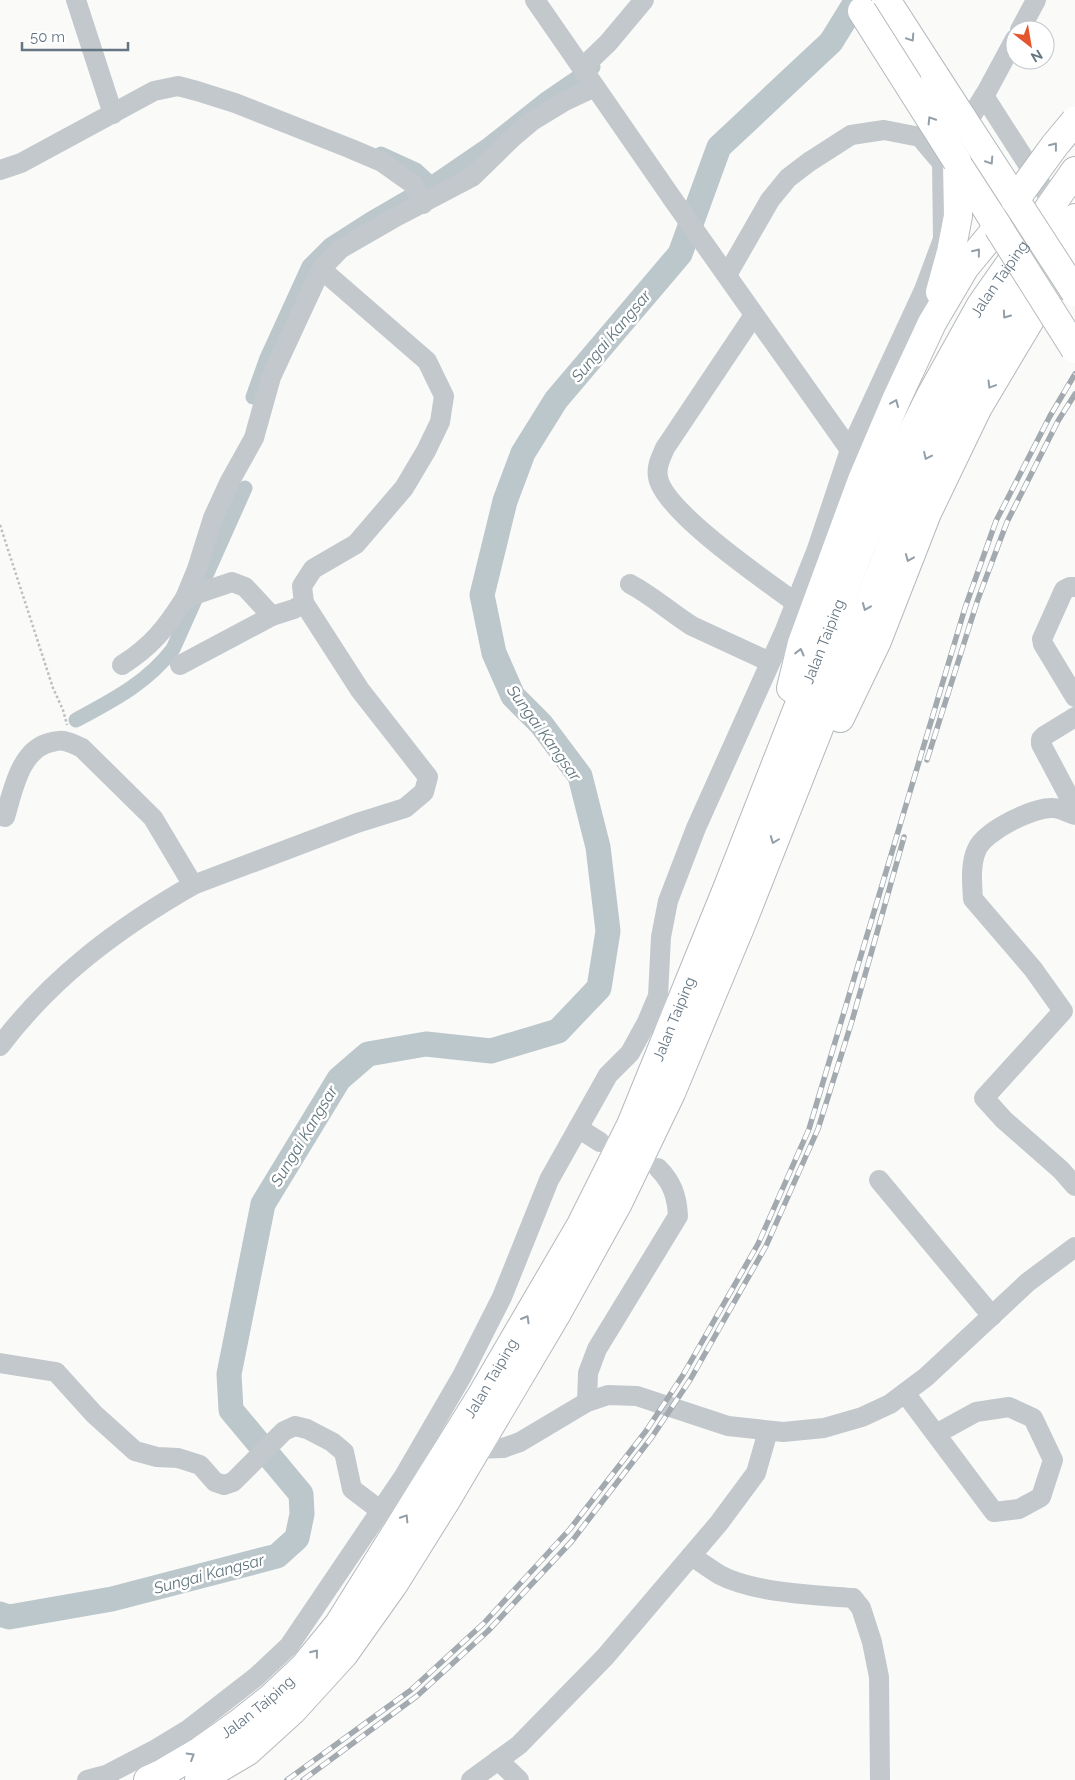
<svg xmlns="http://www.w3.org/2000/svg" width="1075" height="1780" font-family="Raleway,sans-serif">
	<rect width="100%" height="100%" fill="#fafaf8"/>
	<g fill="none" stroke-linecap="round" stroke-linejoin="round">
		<g stroke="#bbc7cb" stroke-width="15">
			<path d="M381,154L416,170L431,184"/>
			<path d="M253,397L267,358L309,266L330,245L369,220L431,184L488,145L546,99L593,67"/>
			<path d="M76,720C113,700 147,683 173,649L245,488"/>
		</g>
		<path stroke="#bbc7cb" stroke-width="25" d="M0,1614L9,1617L112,1599L277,1556L297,1538L302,1514L301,1494L231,1410L229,1374L263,1204L339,1079L368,1054L426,1044L491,1051L558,1031L599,988L608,931L598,847L580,776L541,724L513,696L494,653L482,595L505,501L523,453L556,400L680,254L719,147L831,42L857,0"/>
		<g stroke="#b4b9bd" stroke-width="30">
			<g id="highway">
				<path d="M886,0L935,76"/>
				<path d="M957,161L998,227"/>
				<path d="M940,292L951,252L958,216L957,161"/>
				<path d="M791,688L802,643L862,480L897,398L932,323L965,267L998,227L1015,200"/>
				<path d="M840,718L877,641L927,513L978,407L1043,298L1075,256"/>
				<path id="s1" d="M148,1780L161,1774L200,1751L238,1724L271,1698L303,1668L339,1624L480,1398L581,1225L631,1125L727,889L862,544L894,469L931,395L981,305L1075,171"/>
				<path d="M199,1780L248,1751L292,1711L344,1654L393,1585L445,1502L557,1313L618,1203L671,1093L741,925L926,458L978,355L1075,218"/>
			</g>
		</g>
		<path stroke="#bbbfc2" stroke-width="2.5" stroke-dasharray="2.5 2.5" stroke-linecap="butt" d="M0,525L53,688L63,710L67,725"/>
		<g stroke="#c3c8cc" stroke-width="20">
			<path d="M76,0L113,114"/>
			<path d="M535,0L674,201L850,450"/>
			<path d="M1020,30L1036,0"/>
			<path d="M582,68L608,43L644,0"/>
			<path d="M984,96L1052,202"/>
			<path d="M0,170L21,163L154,91L178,86L197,91L235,103L349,148L382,162L413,184L423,204"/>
			<path d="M321,269L427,361L444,396L440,422L426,451L404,488L356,544L313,569L302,586L304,603L294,609L272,616L245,587L232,582L185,598L197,569L213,518L230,481L254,438L271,377L321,269L340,249L392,219L472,177L513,137L532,121L565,101L595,87"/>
			<path d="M727,275L770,200L788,178L809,162L851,135L884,130L920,137L942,163"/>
			<path d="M754,315L665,448C661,458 656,466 658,477C663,511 766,581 796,603"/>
			<path d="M630,584C653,596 671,613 692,626L770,662"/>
			<path d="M1075,587H1070L1064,590L1042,639L1043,644L1075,697"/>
			<path d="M122,665C152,646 166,628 185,598"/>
			<path d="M180,665L272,616"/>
			<path d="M1075,717L1044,736L1041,739V744L1075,808"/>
			<path d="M1075,815C1068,813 1060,808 1053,808C1033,807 985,831 977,849C970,864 972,883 973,899L1033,969L1063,1011L984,1098L1004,1120L1061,1170L1075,1186"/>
			<path d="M5,817C13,791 20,748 52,742C56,741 60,740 64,741C70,742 76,745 82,748L153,818L193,885"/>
			<path d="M0,1046C52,977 118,928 193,885L357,823L405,808L424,792L428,777L360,690L304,603"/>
			<path d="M578,1128L600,1142"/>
			<path d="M879,1180L992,1316"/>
			<path d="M0,1363L56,1372L94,1414L135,1451L157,1457L178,1458L200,1465L215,1482L224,1485L233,1482L284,1431L295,1426L307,1429L332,1442L344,1452L352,1489L381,1511"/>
			<path d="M905,1393L994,1512L1019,1509L1041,1497L1053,1460L1033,1418L1009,1407L976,1412L936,1434"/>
			<path d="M587,1402L588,1373L597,1349L678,1216C677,1196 672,1182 658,1168"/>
			<path d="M476,1449L503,1448L520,1442L587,1402L608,1395L637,1396L728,1426L783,1432L824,1428L862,1417L890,1404L926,1377L1028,1282L1075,1247"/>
			<path d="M691,1556C701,1562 710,1569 720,1575C754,1593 814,1595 853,1598L861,1608L872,1642L879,1677L880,1780"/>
			<path d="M498,1760L519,1780"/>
			<path d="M87,1780L106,1775L156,1749L189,1729L256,1677L289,1646L404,1476L462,1376L502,1297L549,1180L608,1075L630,1053L647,1022L658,996L661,937L668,901L696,828L785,630L817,549L850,450L924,290L943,239L942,163L987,91L1015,39"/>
			<path d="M471,1780L519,1745L605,1657L719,1523L756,1473L768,1431"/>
		</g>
		<use href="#highway" stroke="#fff" stroke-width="28"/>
		<g stroke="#a2aab0" stroke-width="5.5">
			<g id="rail">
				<path d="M927,760L978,599L1007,522L1058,421L1075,394"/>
				<path d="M287,1780L411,1690L484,1623L570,1529L646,1431L683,1375L758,1244L809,1129L965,608L996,521L1050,416L1075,374"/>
				<path d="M303,1780L417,1696L488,1631L572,1541L652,1437L690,1380L766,1246L818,1129L852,1021L904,837"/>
			</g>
		</g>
		<use href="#rail" stroke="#fff" stroke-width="4" stroke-dasharray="11" stroke-linecap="butt"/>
		<g stroke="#b4b9bd" stroke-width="30" stroke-linecap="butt">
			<g id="highway-bridge">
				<path d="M862,11L957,161"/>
				<path d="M935,76L1075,292"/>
				<path d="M1015,200L1055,145L1075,121"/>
				<path d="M998,227L1075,349"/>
			</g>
		</g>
		<use href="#highway-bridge" stroke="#fff" stroke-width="28"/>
	</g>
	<defs><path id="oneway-chevron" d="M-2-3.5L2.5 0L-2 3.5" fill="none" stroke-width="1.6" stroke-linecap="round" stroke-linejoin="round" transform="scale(1.25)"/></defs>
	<g stroke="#939fa8">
		<use href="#oneway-chevron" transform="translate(911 38) rotate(57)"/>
		<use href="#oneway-chevron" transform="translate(931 120) rotate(-122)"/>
		<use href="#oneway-chevron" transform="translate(1054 146) rotate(-52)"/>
		<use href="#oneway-chevron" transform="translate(990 161) rotate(57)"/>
		<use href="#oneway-chevron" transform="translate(977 252) rotate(-51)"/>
		<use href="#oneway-chevron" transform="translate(1006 315) rotate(125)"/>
		<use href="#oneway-chevron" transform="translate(991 385) rotate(121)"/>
		<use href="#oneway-chevron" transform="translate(895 403) rotate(-67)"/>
		<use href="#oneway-chevron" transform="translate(927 456) rotate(115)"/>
		<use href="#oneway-chevron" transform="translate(909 558) rotate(112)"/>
		<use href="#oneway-chevron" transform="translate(866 607) rotate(112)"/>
		<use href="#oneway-chevron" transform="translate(800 652) rotate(-76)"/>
		<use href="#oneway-chevron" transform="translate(774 840) rotate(111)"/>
		<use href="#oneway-chevron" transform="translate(526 1319) rotate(-60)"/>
		<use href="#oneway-chevron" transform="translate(405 1518) rotate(-58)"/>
		<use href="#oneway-chevron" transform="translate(315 1653) rotate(-51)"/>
		<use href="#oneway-chevron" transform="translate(191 1756) rotate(-31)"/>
	</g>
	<g text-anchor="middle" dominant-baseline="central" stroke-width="5" stroke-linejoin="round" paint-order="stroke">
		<g font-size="15" fill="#657683" stroke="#fff">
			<text stroke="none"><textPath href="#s1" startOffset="1752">Jalan Taiping</textPath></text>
			<text stroke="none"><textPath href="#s1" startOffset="1348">Jalan Taiping</textPath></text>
			<text stroke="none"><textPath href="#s1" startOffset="942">Jalan Taiping</textPath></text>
			<text stroke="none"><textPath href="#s1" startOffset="538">Jalan Taiping</textPath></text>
			<text stroke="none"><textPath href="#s1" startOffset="132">Jalan Taiping</textPath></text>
		</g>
		<g font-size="16" font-style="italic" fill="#60757c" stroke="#fff">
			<text transform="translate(611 336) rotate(-50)">Sungai Kangsar</text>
			<text transform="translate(544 733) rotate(54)">Sungai Kangsar</text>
			<text transform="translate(304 1136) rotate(-59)">Sungai Kangsar</text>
			<text transform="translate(209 1574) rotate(-15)">Sungai Kangsar</text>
		</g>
	</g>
	<g transform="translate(1030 45) rotate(149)"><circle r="24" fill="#ffffff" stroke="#c1c8cd"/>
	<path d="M0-4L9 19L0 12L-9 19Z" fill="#e4572e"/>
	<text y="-8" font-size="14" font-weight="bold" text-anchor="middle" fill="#657683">N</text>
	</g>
	<path d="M22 42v8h106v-8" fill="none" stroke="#657683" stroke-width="2.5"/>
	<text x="30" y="42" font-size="15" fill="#657683" stroke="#ffffff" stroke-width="4" paint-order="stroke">50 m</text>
</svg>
